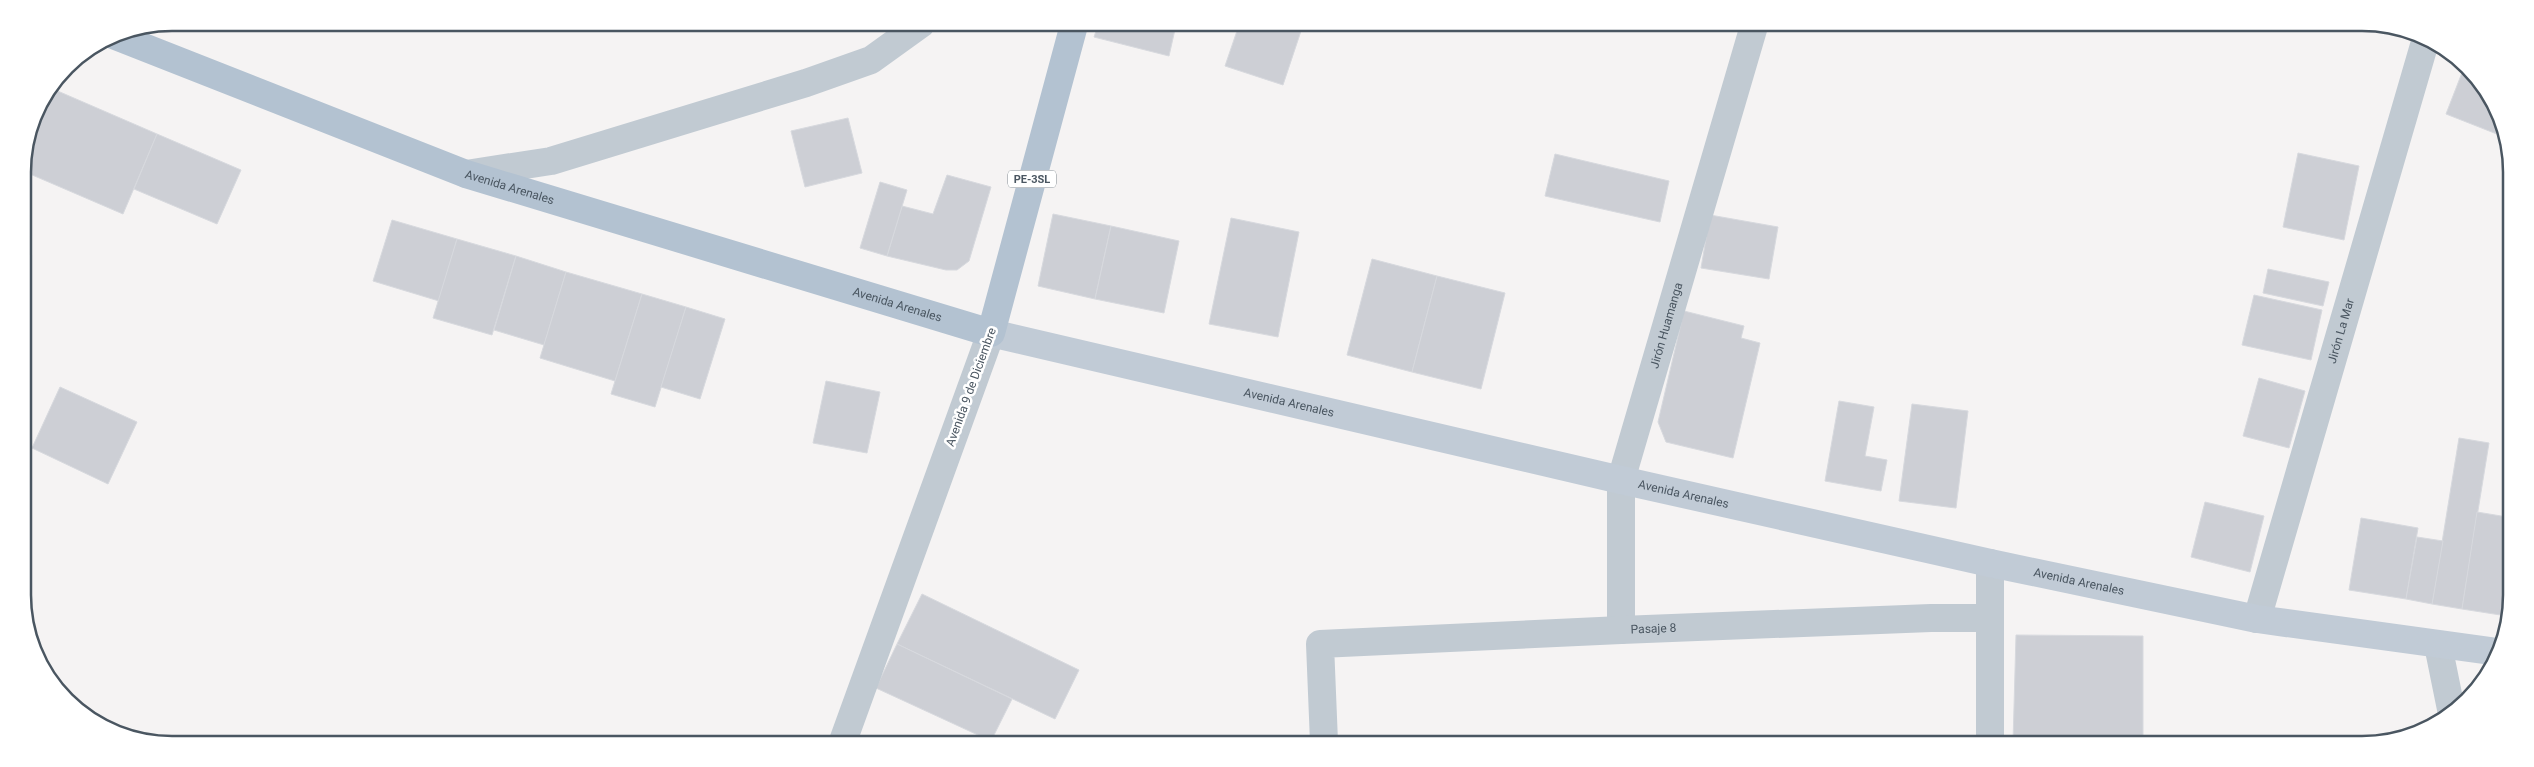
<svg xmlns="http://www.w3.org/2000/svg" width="2534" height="767" font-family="Roboto,sans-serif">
	<rect width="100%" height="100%" fill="#f5f3f3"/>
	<g fill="#cdcfd5" stroke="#d7d9de">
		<path d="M1098,25H1176L1169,56L1094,37Z"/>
		<path d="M1239,25H1303L1283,85L1225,66Z"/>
		<path d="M2465,65L2496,106L2507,138L2446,114Z"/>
		<path d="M51,88L53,89L26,151L38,106Z"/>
		<path d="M53,89L157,134L123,214L23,171L26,151Z"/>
		<path d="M848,118L862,173L805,187L791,131Z"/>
		<path d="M157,134L241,170L217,224L134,189Z"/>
		<path d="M2298,153L2359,166L2344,240L2283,227Z"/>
		<path d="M1555,154L1669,181L1660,222L1545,196Z"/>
		<path d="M947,175L991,187L969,261L957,270H946L887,256L902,206L933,214Z"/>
		<path d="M880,182L907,190L887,256L860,248Z"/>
		<path d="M1053,214L1111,226L1095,299L1038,286Z"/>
		<path d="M1710,215L1778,227L1769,279L1701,268Z"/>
		<path d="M1231,218L1299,232L1278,337L1209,324Z"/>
		<path d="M392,220L457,239L439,301L373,281Z"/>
		<path d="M1111,226L1179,241L1164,313L1095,299Z"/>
		<path d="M457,239L516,256L492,335L433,318Z"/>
		<path d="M516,256L566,272L544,345L494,330Z"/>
		<path d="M1372,259L1437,276L1412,372L1347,355Z"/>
		<path d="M2268,269L2329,282L2323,306L2263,293Z"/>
		<path d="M566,272L642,294L615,381L540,358Z"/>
		<path d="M1437,276L1505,293L1481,389L1412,372Z"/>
		<path d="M642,294L686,307L655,407L611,394Z"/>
		<path d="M2254,295L2322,310L2311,360L2242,345Z"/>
		<path d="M686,307L725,319L700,399L661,387Z"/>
		<path d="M1684,311L1744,326L1741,338L1760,343L1733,458L1666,442L1658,422Z"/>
		<path d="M2259,378L2305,391L2289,448L2243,436Z"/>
		<path d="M826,381L880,392L867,453L813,443Z"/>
		<path d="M60,387L137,422L108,484L32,448Z"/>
		<path d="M1839,401L1874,407L1865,456L1887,460L1881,491L1825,481Z"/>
		<path d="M1912,404L1968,411L1956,508L1899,501Z"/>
		<path d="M2459,438L2489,443L2462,609L2432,604Z"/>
		<path d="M2205,502L2264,516L2250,572L2191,557Z"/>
		<path d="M2477,512L2507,517V616L2462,609Z"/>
		<path d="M2361,518L2418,528L2406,599L2349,590Z"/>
		<path d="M2417,537L2443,541L2432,604L2406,599Z"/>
		<path d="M922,594L1079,670L1055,719L897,644Z"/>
		<path d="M2016,635L2143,636V744L2013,743Z"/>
		<path d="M897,644L1012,699L991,741L876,688Z"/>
	</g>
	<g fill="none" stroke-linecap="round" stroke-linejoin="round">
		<g stroke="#c1cad2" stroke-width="28">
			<path d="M466,174L551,161L806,83L871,60L921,24"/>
			<path id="s1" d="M2257,619L2425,42"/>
			<path id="s2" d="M1621,630V480L1754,26"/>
			<path d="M2438,645L2452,714"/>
			<path id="s3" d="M1324,742L1320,644L1621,630L1931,618H1990"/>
			<path d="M1990,743V563"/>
		</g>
		<path stroke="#c1cad2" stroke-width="28" d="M843,741L991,333"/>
		<path stroke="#c1cbd6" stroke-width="28" id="s4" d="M991,333L1621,480L1990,563L2257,619L2498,652"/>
		<path stroke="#b3c2d1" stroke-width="28" id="s5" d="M113,35L466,174L991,333L1074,25"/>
	</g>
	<g text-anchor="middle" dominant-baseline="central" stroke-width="5" stroke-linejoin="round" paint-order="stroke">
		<rect fill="#fff" stroke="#808990" stroke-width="1" x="1008" y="170.5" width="48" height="17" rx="4"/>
		<g font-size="11" font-weight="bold" fill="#4a5661">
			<text x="1032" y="179">PE-3SL</text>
		</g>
		<g font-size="12" fill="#4a5661" stroke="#fff">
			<text stroke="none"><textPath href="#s5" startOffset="425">Avenida Arenales</textPath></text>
			<text stroke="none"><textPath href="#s5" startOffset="830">Avenida Arenales</textPath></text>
			<text stroke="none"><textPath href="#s2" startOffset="311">Jirón Huamanga</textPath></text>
			<text stroke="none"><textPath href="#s1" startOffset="300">Jirón La Mar</textPath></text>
			<text transform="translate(971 387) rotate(-70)">Avenida 9 de Diciembre</text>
			<text stroke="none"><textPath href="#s4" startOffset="306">Avenida Arenales</textPath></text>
			<text stroke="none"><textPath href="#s4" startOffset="711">Avenida Arenales</textPath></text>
			<text stroke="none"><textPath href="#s4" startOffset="1116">Avenida Arenales</textPath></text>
			<text stroke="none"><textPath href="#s3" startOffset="432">Pasaje 8</textPath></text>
		</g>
	</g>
	<path d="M0 0H2534V767H0ZM172 31H2362A141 141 0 0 1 2503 172V595A141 141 0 0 1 2362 736H172A141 141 0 0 1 31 595V172A141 141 0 0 1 172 31Z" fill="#fff" fill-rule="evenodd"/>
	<path fill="none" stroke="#4a5661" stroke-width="2.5" d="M172 31H2362A141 141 0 0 1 2503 172V595A141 141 0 0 1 2362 736H172A141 141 0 0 1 31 595V172A141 141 0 0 1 172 31Z"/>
</svg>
